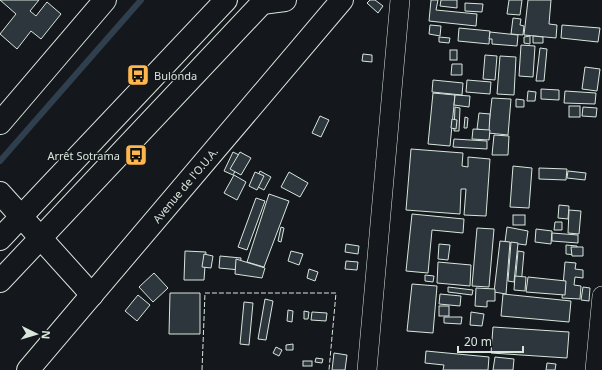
<svg xmlns="http://www.w3.org/2000/svg" width="602" height="370" font-family="'Noto Sans',sans-serif">
	<rect width="100%" height="100%" fill="#14181c"/>
	<g fill="none" stroke-linecap="round" stroke-linejoin="round">
		<path stroke="#2f3f4d" stroke-width="6" d="M0,161L141,0"/>
	</g>
	<g fill="#2c363c" stroke="#d8e6dc">
		<path d="M0,0H39L30,11L36,16L47,2L61,14L41,39L31,31L17,49L0,34L16,14Z"/>
		<path d="M370,0H375L383,6L378,13L367,3Z"/>
		<path d="M431,0H438L436,10L477,14L476,26L429,21Z"/>
		<path d="M441,0H457V8L440,6Z"/>
		<path d="M509,0H522L520,15L507,14Z"/>
		<path d="M528,0H551L549,24L557,25L556,38L524,35Z"/>
		<path d="M465,3L483,4L482,12L465,11Z"/>
		<path d="M513,18L521,19L520,25L524,26L523,35L511,34Z"/>
		<path d="M430,25L441,26L440,36L429,34Z"/>
		<path d="M562,25L600,28L598,42L561,38Z"/>
		<path d="M459,28L490,31L489,44L458,41Z"/>
		<path d="M490,32L518,35L517,46L492,44V39H489Z"/>
		<path d="M530,36V44L524,43V37Z"/>
		<path d="M533,36L543,37V43H533Z"/>
		<path d="M439,37L450,38L449,43L439,42Z"/>
		<path d="M521,45L535,46L533,77L519,76Z"/>
		<path d="M540,48L547,49L544,81H536Z"/>
		<rect x="450" y="50" width="7" height="10"/>
		<path d="M363,54L372,55V62L362,61Z"/>
		<path d="M485,55L497,56L495,80L483,79Z"/>
		<path d="M500,56L516,57L514,95L497,94Z"/>
		<path d="M452,64H462V75H451Z"/>
		<path d="M585,67L600,69L597,91L582,89Z"/>
		<path d="M433,80L463,83L462,95L432,92Z"/>
		<path d="M467,80L491,82L490,94L466,92Z"/>
		<path d="M541,89L559,90V100L541,99Z"/>
		<path d="M528,91L536,92L535,101H527Z"/>
		<path d="M565,91L596,93L595,104L564,103Z"/>
		<path d="M433,93L455,95L450,146L428,144Z"/>
		<path d="M455,95L470,96L469,107L454,105Z"/>
		<path d="M492,98L511,99L508,135L488,133Z"/>
		<path d="M516,99L524,100V107H516Z"/>
		<rect x="569" y="106" width="11" height="11"/>
		<path d="M455,107L460,108L459,131H454Z"/>
		<path d="M583,107L597,108L596,117L582,116Z"/>
		<path d="M479,113L490,114L489,131L477,129Z"/>
		<path d="M320,116L329,120L321,137L312,133Z"/>
		<path d="M465,117L468,118L467,128H464Z"/>
		<path d="M452,119L457,120L456,129L451,128Z"/>
		<path d="M473,129L490,130L489,140L472,139Z"/>
		<path d="M494,135L509,136L508,155H492Z"/>
		<path d="M454,139L487,141V149L453,147Z"/>
		<path d="M411,149L463,153L462,166L468,167V157L490,159L486,216L464,215L466,189H461L460,214L406,210Z"/>
		<path d="M233,152L243,157L233,175L224,171Z"/>
		<path d="M240,152L251,158L241,175L230,169Z"/>
		<path d="M513,166L532,168L529,208L510,207Z"/>
		<path d="M539,168L567,169L566,180L539,179Z"/>
		<path d="M260,171L271,177L264,190L254,185Z"/>
		<path d="M568,171L586,173L585,180L567,178Z"/>
		<path d="M255,172L264,176L257,190L249,186Z"/>
		<path d="M289,172L308,183L300,197L281,187Z"/>
		<path d="M234,175L246,182L237,200L224,193Z"/>
		<path d="M269,194L289,201L264,267L247,262Z"/>
		<path d="M256,198L265,201L247,250L238,247Z"/>
		<path d="M559,205L569,206L568,219L558,218Z"/>
		<path d="M569,210L581,211L579,234L568,233Z"/>
		<path d="M412,214L464,219L463,233L432,230L428,273L406,271Z"/>
		<rect x="513" y="215" width="12" height="10"/>
		<path d="M555,222H562V230H554Z"/>
		<path d="M281,227L284,228L281,242L278,241Z"/>
		<path d="M507,227L528,231L526,245L505,242Z"/>
		<path d="M477,228L494,229L489,287L472,286Z"/>
		<path d="M536,229L552,231L551,244L535,242Z"/>
		<path d="M552,233L578,235V243L552,241Z"/>
		<path d="M500,241L510,242L506,294L494,292Z"/>
		<path d="M511,242L518,243L514,282L508,281Z"/>
		<path d="M346,244L359,246L358,254L345,252Z"/>
		<path d="M439,244L450,245L448,260L438,259Z"/>
		<path d="M566,245L577,246V255L566,254Z"/>
		<path d="M571,247H583V256H572Z"/>
		<path d="M185,251L206,252L204,280H184Z"/>
		<path d="M291,251L303,254L299,265L288,261Z"/>
		<path d="M518,251L524,252L521,286L515,285Z"/>
		<path d="M204,254L213,256L211,268L202,267Z"/>
		<path d="M220,256L241,258L240,270L219,268Z"/>
		<path d="M236,259L265,268L262,278L235,274Z"/>
		<path d="M346,261L358,262L357,270L345,269Z"/>
		<path d="M438,262L471,265L470,286L437,283Z"/>
		<path d="M565,262L576,263L575,269L583,270V278L575,277L574,285L581,286L580,299L562,298Z"/>
		<path d="M309,269L318,272L315,281L307,278Z"/>
		<path d="M154,273L168,288L153,302L139,287Z"/>
		<path d="M425,275L434,276L433,282L425,281Z"/>
		<path d="M515,276L526,277L525,291L514,290Z"/>
		<path d="M528,277L566,281L565,295L526,292Z"/>
		<path d="M412,284L437,286L433,333L407,331Z"/>
		<path d="M448,287L473,290L472,295L448,292Z"/>
		<path d="M583,287L590,288L589,301L581,300Z"/>
		<path d="M476,288L495,289V301H487V307L475,306Z"/>
		<path d="M170,293H200V334H169Z"/>
		<path d="M440,294L461,296L460,306L439,304Z"/>
		<path d="M503,294L571,301L569,322L501,316Z"/>
		<path d="M138,295L150,305L137,321L125,311Z"/>
		<path d="M265,299L273,301L266,340L258,339Z"/>
		<path d="M244,302L253,303L249,345L240,344Z"/>
		<rect x="439" y="306" width="10" height="10"/>
		<path d="M288,310L293,311L292,322L287,321Z"/>
		<path d="M304,311L309,312L308,319H304Z"/>
		<path d="M312,312L327,313L326,321L311,320Z"/>
		<path d="M471,312L484,314L482,326L470,325Z"/>
		<path d="M444,317H462L461,324L444,323Z"/>
		<path d="M493,327L569,332L567,358L491,353Z"/>
		<path d="M293,344V350H286V345Z"/>
		<path d="M276,347L282,350L279,356L273,353Z"/>
		<path d="M426,351L489,357L488,370H443L444,365L425,363Z"/>
		<path d="M334,353L347,355L345,370H332Z"/>
		<path d="M495,357L514,359L513,370H493Z"/>
		<path d="M316,358L323,359L322,363L315,362Z"/>
		<rect x="303" y="361" width="9" height="5"/>
		<path d="M547,363L556,364L555,370H546Z"/>
	</g>
	<g fill="none" stroke-linecap="round" stroke-linejoin="round">
		<g stroke="#d8e6dc" stroke-width="20">
			<g id="minor">
				<path d="M367,370L400,0"/>
				<path d="M595,370L602,296"/>
			</g>
		</g>
		<g stroke="#d8e6dc" stroke-width="24">
			<g id="tertiary">
				<path d="M262,3L285,0"/>
				<path d="M0,123L105,0"/>
				<path d="M0,193L92,295"/>
				<path d="M28,370L342,0"/>
			</g>
		</g>
		<g stroke="#d8e6dc" stroke-width="24">
			<g id="trunk">
				<path d="M0,239L226,0"/>
				<path d="M0,281L265,0"/>
			</g>
		</g>
		<use href="#minor" stroke="#14181c" stroke-width="19"/>
		<use href="#tertiary" stroke="#14181c" stroke-width="22"/>
		<use href="#trunk" stroke="#14181c" stroke-width="22"/>
		<path stroke="#d8e6dc" stroke-width="1" stroke-dasharray="5 2" stroke-linecap="butt" d="M202,370L205,293H336L329,370"/>
	</g>
	<defs>
		<g id="bus-square" transform="scale(1.15)"><rect x="-9" y="-9" width="18" height="18" rx="4" fill="#ffb74d" stroke="#14181c"/><path d="M-5-6H5V4H4V6H2V4H-2V6H-4V4H-5ZM-3.5-4V0h7V-4ZM-3.5 1.2v1.5H-2V1.2ZM2 1.2v1.5H3.5V1.2Z" fill="#111"/></g>
	</defs>
	<g fill-rule="evenodd">
		<use href="#bus-square" x="138" y="75"/>
		<use href="#bus-square" x="136" y="155"/>
	</g>
	<g text-anchor="middle" dominant-baseline="central" stroke-width="3" stroke-linejoin="round" paint-order="stroke">
		<g font-size="11" fill="#d8e6dc" stroke="#14181c" text-anchor="start">
			<text x="154" y="75">Bulonda</text>
			<text x="120" y="155" text-anchor="end">Arrêt Sotrama</text>
		</g>
		<g font-size="11" fill="#d8e6dc" stroke="#14181c">
			<text transform="translate(185 185) rotate(-50)">Avenue de l'O.U.A.</text>
		</g>
	</g>
	<g transform="translate(36 334) rotate(95)" stroke="#14181c" stroke-width="3" paint-order="stroke">
	<path d="M0-3L7 15L0 10L-7 15Z" fill="#d8e6dc"/>
	<text y="-6" font-size="11" font-weight="bold" text-anchor="middle" fill="#d8e6dc">N</text>
	</g>
	<path d="M458 346v6h65v-6" fill="none" stroke="#d8e6dc" stroke-width="2"/>
	<text x="464" y="346" font-size="12" fill="#d8e6dc" stroke="#14181c" stroke-width="3" paint-order="stroke">20 m</text>
</svg>
